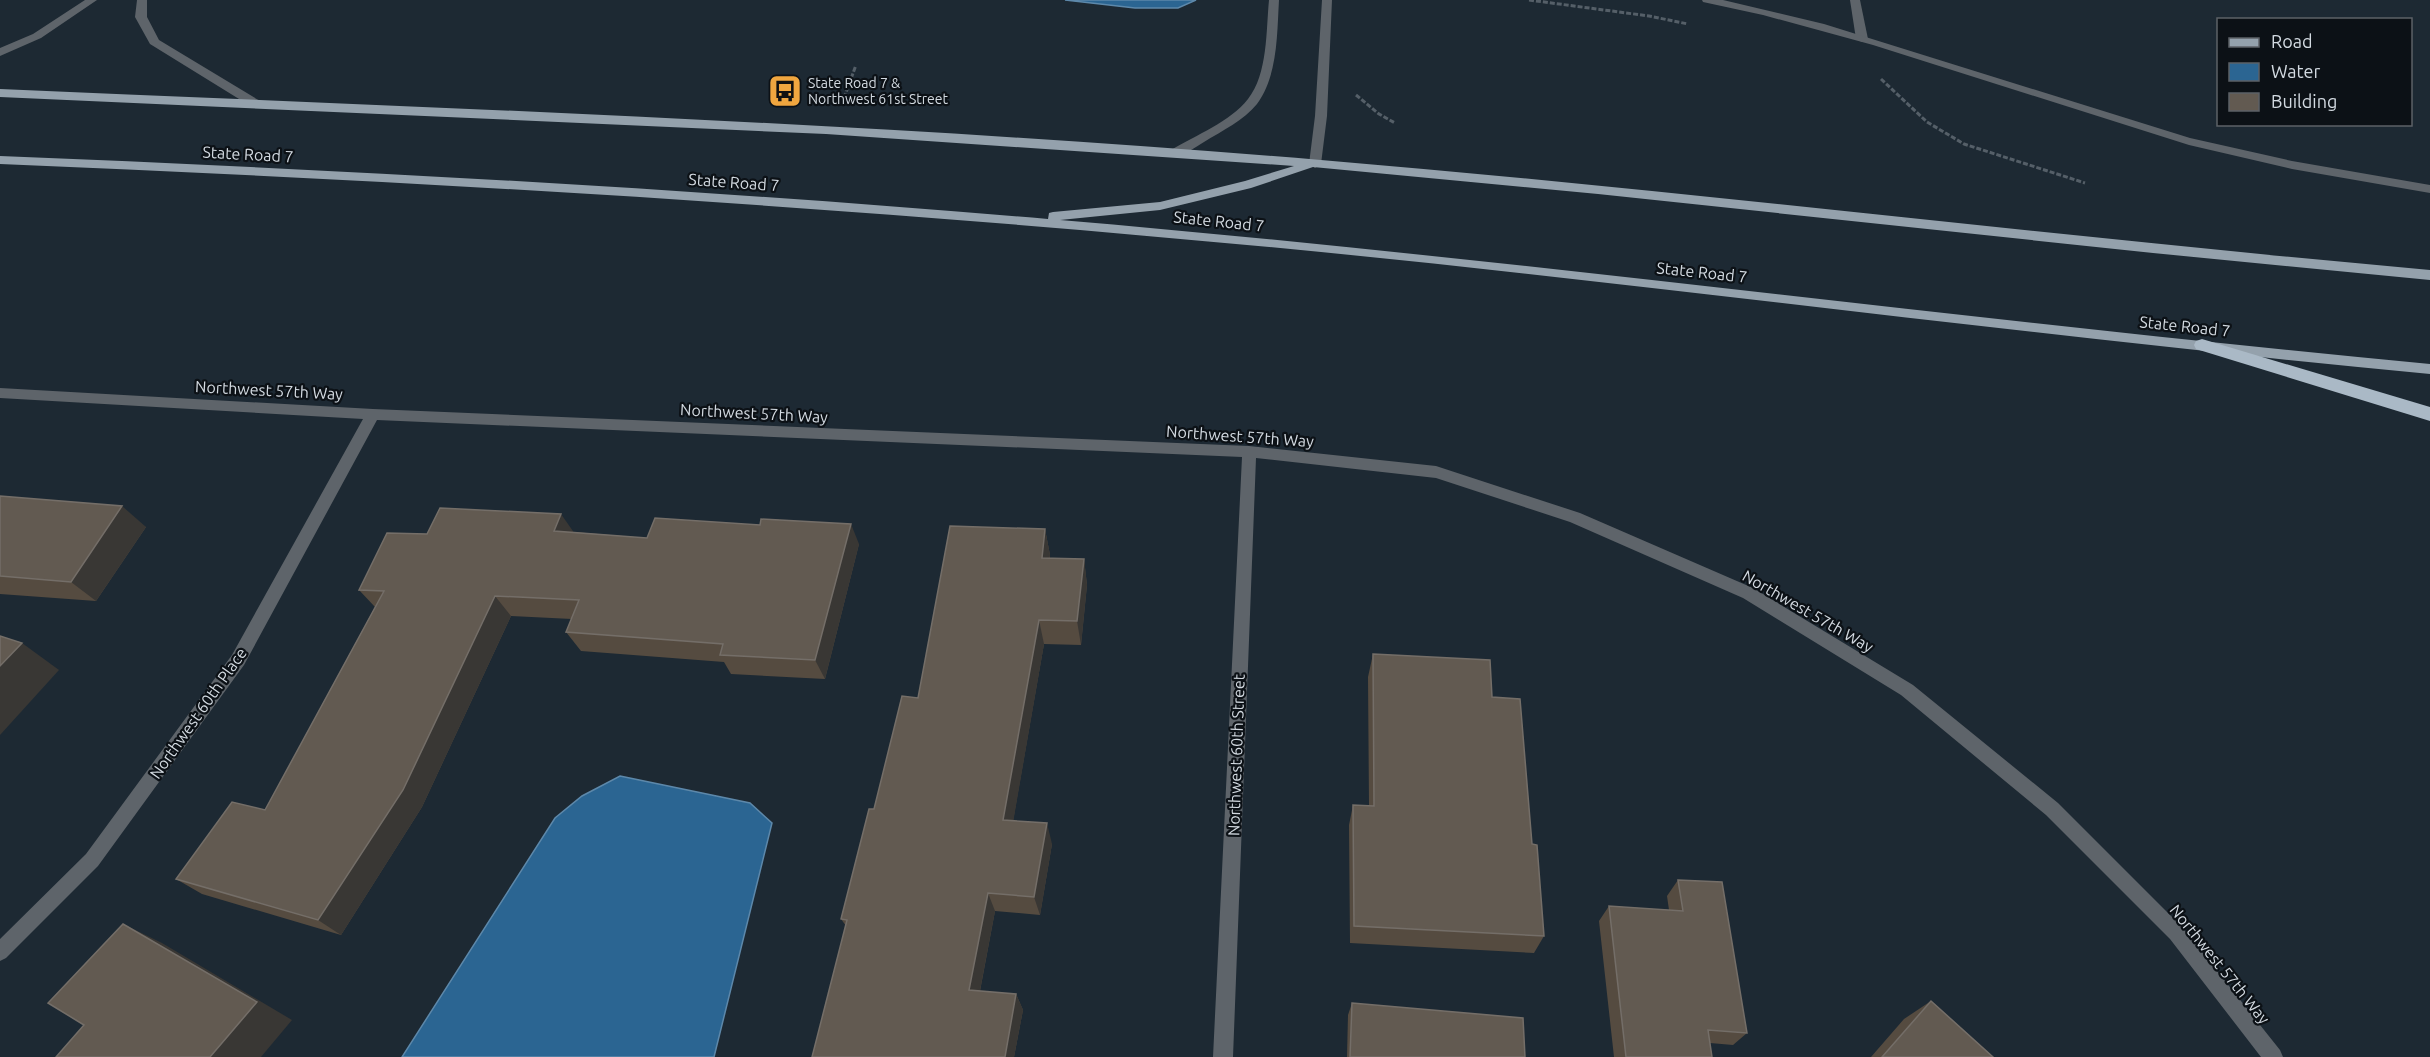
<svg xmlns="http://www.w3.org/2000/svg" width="2430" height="1057" font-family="Ubuntu,sans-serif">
	<rect width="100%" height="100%" fill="#1d2933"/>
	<g fill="#2b6592" stroke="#5d88aa" stroke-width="1.5">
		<path d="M1065,0H1196L1178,8H1135Z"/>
		<path d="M620,776L750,803L772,823L714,1057H402L555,818L582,796Z"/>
	</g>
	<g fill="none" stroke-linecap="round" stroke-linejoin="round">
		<g stroke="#555f68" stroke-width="3" stroke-dasharray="5 2" stroke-linecap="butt">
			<path d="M1529,0L1649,16L1688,24"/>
			<path d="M1881,79L1927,122L1964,144L2085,183"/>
			<path d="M1356,95L1379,114L1395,123"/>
			<path d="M844,98L856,65"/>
		</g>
		<path fill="#5e646a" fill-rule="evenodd" d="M1850,0H1860L1868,39L1866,41L1862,42L1856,39Z"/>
		<g fill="#5e646a" fill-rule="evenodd">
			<path d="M85,0H97L41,38L0,56V48L33,34Z"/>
			<path d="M137,0H147V17L159,40L260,101V107H252L150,44L135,17Z"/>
			<path d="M1269,0H1279C1277,33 1278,76 1257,104C1244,120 1222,131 1204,142C1195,147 1182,158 1171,156V150C1196,135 1230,122 1248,99C1268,74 1266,30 1269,0Z"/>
			<path d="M1322,0H1332L1327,116L1321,164L1315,168L1309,164L1315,116Z"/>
			<path d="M1702,0H1723L1824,24L2190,138L2292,161L2430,185V193L2292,169L2189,145L1873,45L1763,15L1703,2Z"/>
			<path d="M0,388L373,409L1249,446L1436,466L1580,513L1753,588L1913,685L2058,803L2182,927L2280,1050L2283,1057H2261L2170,939L2046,815L1901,695L1743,598L1570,522L1436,478L1256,458L1233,1057H1213L1242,457L377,420L244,665L98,866L6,958L0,961V939L86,854L232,655L363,419L0,398Z"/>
		</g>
		<path fill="#94a1ac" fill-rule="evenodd" d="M0,89C441,108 881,123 1321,160C1691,191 2060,237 2430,270V280L2153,253L1598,194L1313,167L1251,188L1160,210L1060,220C1518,259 1973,321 2430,364V374C2060,339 1691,289 1321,252C882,209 441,182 0,164V156C350,170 699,189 1048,219L1049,213L1053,212L1160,202L1245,181L1294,166L826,134L0,97Z"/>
		<path fill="#aab9c6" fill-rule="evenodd" d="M2202,339L2430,407V421L2196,349L2194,345L2196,341Z"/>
	</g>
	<g fill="#554b40">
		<path d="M0,496L146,527L96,601L0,594Z"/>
		<path d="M1045,529L1050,555V559H1084L1087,585L1081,645L1044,644L1013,821L1052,844L1040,915L995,911L980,991L1016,994L1023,1010L1014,1057L846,926L841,919L874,809L918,698Z"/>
		<path d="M574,532L647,538L859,544L825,679L731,674L724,662L581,651L566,632L572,619L511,616L422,807L341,935L202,894L176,879L265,810L375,607L359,590L427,534Z"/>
		<path d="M1373,654L1492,697L1532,844L1544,936L1534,953L1350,943L1349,825L1353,805L1369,806L1368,677Z"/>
		<path d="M1678,880L1747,1033L1733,1045L1710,1043L1712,1057H1614L1599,921L1609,906L1669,910L1667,896Z"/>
		<path d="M1931,1001L1993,1057H1871L1904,1019Z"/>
		<path d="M1352,1003L1525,1057H1347L1348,1015Z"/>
	</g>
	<g fill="#393734">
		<path d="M122,506L146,527L96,601L71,582Z"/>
		<path d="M561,514L575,534L554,531Z"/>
		<path d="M851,524L859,544L825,679L815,660Z"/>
		<path d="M1045,529L1050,555L1047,584L1042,558Z"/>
		<path d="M1084,559L1087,585L1081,645L1077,621Z"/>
		<path d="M495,596L511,616L422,807L341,935L318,920Z"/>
		<path d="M1039,620L1044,644L1010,840L1003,820Z"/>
		<path d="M22,643L59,670L0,735V666Z"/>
		<path d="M1047,823L1052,844L1040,915L1034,897Z"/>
		<path d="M988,893L995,911L977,1006L969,990Z"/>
		<path d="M123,924L162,943L292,1020L261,1057H210Z"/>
		<path d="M1016,994L1023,1010L1014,1057H1005Z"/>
	</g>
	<g fill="#625a51" stroke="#746e68" stroke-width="1.5">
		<path d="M0,496L122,506L71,582L0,576Z"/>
		<path d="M440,508L561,514L554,531L647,538L655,518L760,525L761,519L851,524L815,660L720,655L723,644L566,632L579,600L495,596L403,790L318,920L176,879L232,802L265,810L384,591L359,590L387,533L427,534Z"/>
		<path d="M950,526L1045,529L1042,558L1084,559L1077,621L1039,620L1003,820L1047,823L1034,897L988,893L969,990L1016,994L1005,1057H812L847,920L841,919L869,809H874L902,696L918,698Z"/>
		<path d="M0,636L22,643L0,666Z"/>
		<path d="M1373,654L1490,660L1492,697L1520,699L1532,844L1537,845L1544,936L1354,926L1353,805L1374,806Z"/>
		<path d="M1678,880L1722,882L1747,1033L1708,1030L1712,1057H1626L1609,906L1683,911Z"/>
		<path d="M123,924L257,1002L210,1057H56L84,1025L48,1003Z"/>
		<path d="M1931,1001L1993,1057H1882Z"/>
		<path d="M1352,1003L1523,1018L1525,1057H1350Z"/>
	</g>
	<defs>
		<g id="bus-square" transform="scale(1.725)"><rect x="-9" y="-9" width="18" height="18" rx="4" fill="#f0a63f" stroke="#0c1116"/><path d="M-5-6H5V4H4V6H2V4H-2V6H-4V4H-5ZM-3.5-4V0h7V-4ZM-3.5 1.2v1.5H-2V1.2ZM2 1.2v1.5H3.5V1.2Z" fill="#111"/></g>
	</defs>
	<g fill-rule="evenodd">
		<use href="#bus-square" x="785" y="91"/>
	</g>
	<g text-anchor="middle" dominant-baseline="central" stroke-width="4.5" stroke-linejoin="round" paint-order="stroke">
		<g font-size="14" fill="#d3dae1" stroke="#0c1116" text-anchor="start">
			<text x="808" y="83">State Road 7 &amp;<tspan x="808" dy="16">Northwest 61st Street</tspan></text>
		</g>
		<g font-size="16" fill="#d3dae1" stroke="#0c1116">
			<text transform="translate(248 154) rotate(3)">State Road 7</text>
			<text transform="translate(734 182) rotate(4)">State Road 7</text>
			<text transform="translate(1219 221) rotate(6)">State Road 7</text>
			<text transform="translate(1702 272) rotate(6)">State Road 7</text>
			<text transform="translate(2185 326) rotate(6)">State Road 7</text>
			<text transform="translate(269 390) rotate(3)">Northwest 57th Way</text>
			<text transform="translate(754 413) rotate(3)">Northwest 57th Way</text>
			<text transform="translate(1240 436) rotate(4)">Northwest 57th Way</text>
			<text transform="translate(1808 611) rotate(30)">Northwest 57th Way</text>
			<text transform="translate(198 713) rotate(-55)">Northwest 60th Place</text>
			<text transform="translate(1236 755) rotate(-88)">Northwest 60th Street</text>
			<text transform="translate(2220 964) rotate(51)">Northwest 57th Way</text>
		</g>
	</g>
	<rect x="2217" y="18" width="195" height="108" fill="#0c1116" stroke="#5c6167" stroke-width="1.5"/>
	<rect x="2229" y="38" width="30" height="9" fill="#94a1ac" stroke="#5c6167" stroke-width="1.5"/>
	<text x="2271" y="48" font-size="18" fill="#d3dae1">Road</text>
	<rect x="2229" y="63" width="30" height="18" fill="#2b6592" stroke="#5c6167" stroke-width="1.5"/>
	<text x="2271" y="78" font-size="18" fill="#d3dae1">Water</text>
	<rect x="2229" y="93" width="30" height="18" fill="#625a51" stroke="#5c6167" stroke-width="1.5"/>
	<text x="2271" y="108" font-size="18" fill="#d3dae1">Building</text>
</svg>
